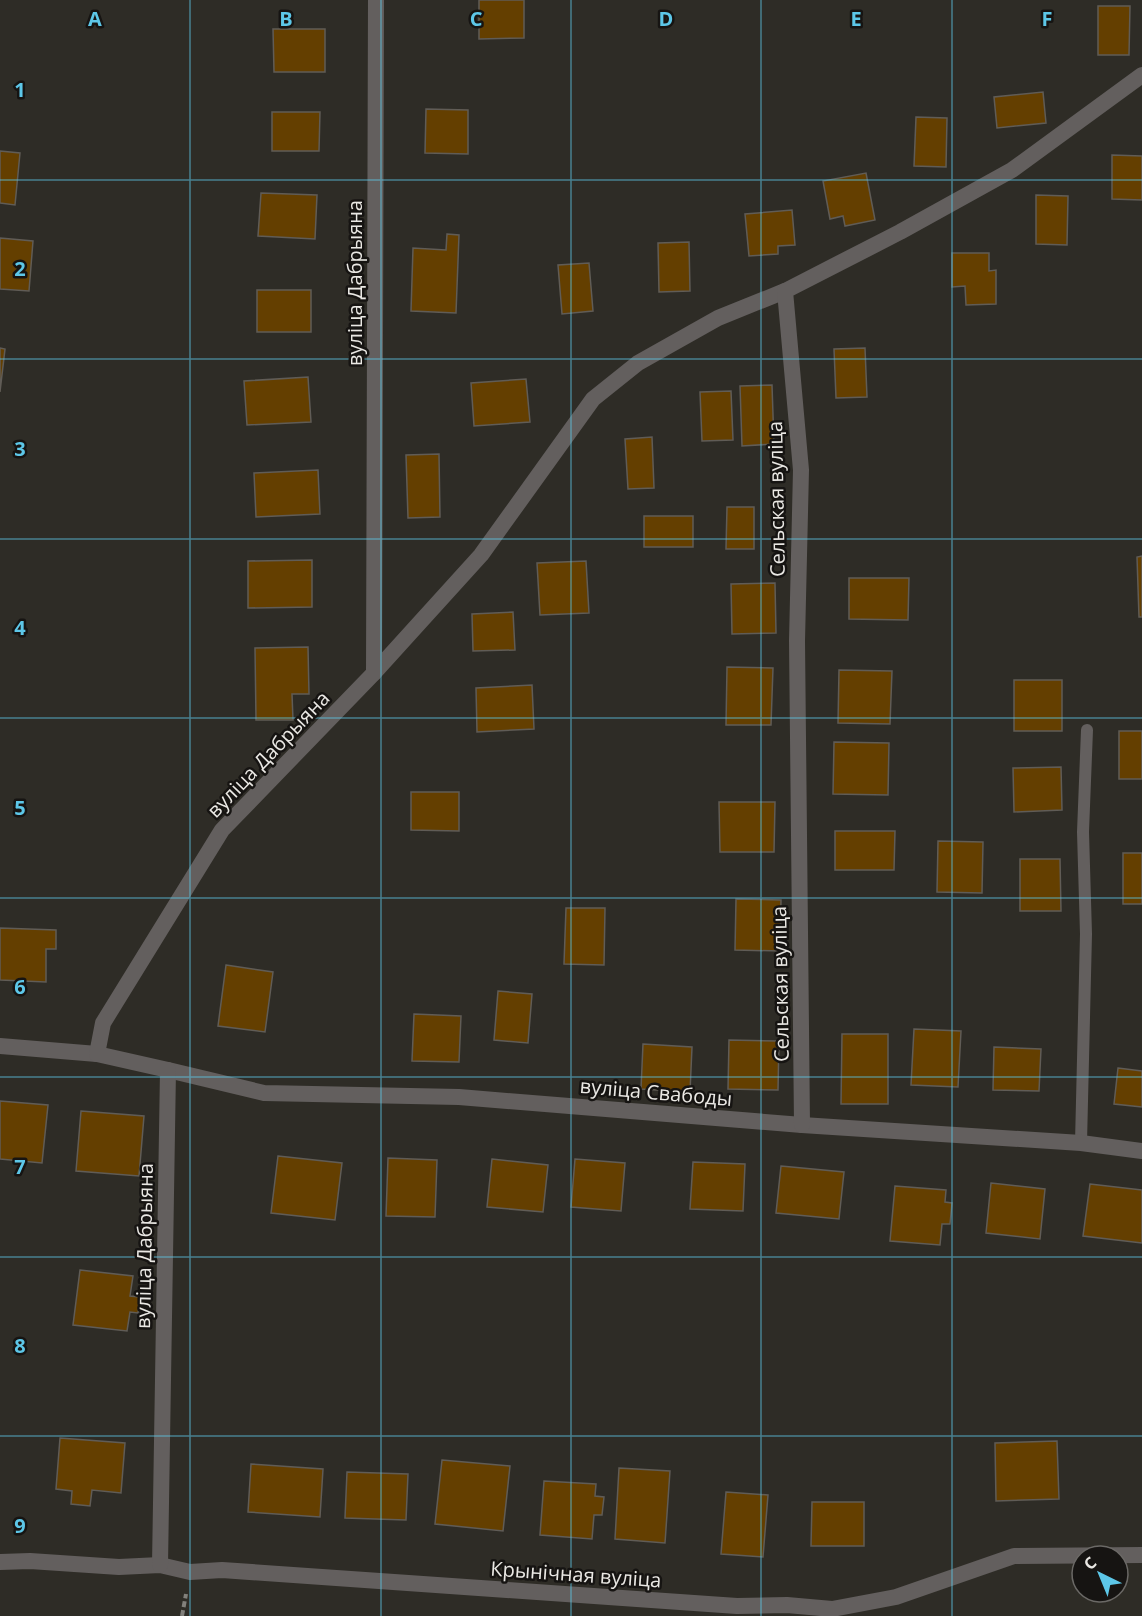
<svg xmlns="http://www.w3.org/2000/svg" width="1142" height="1616" font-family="'Open Sans',sans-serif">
	<rect width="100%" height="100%" fill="#2e2c26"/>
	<g fill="#643f00" stroke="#605c56" stroke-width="1.5">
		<path d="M479,0H524V38L479,39Z"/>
		<path d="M1098,6H1130L1129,55H1098Z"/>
		<path d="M273,29H325V72H274Z"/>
		<path d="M1043,92L1046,123L997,128L994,97Z"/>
		<path d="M426,109L468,110V154L425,153Z"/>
		<path d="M272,112H320L319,151H272Z"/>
		<path d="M916,117L947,118L946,167L914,166Z"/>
		<path d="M0,151L20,153L15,205L0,203Z"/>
		<path d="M1112,155L1142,156V200L1112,199Z"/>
		<path d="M866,173L875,220L845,226L843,216L830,219L823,181Z"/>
		<path d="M261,193L317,195L315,239L258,236Z"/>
		<path d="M1036,195L1068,196L1067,245L1036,244Z"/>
		<path d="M792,210L795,245L778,246V254L749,256L745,214Z"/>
		<path d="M447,234L459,235L456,313L411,311L413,248L446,250Z"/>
		<path d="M0,238L33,241L29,291L0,289Z"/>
		<path d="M689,242L690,291L659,292L658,243Z"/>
		<path d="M952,253H989V271L996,270V304L966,305L965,286L952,287Z"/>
		<path d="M589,263L593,311L562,314L558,265Z"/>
		<rect x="257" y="290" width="54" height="42"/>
		<path d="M0,348L5,349L0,392Z"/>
		<path d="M865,348L867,397L836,398L834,349Z"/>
		<path d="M308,377L311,422L247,425L244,381Z"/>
		<path d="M526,379L530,422L474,426L471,383Z"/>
		<path d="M772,385L774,444L742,446L740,386Z"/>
		<path d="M731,391L733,440L702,441L700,392Z"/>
		<path d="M652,437L654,488L628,489L625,439Z"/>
		<path d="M439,454L440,517L408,518L406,455Z"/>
		<path d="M318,470L320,514L256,517L254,473Z"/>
		<path d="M727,507H754V549H726Z"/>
		<rect x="644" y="516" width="49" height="31"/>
		<path d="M1142,556V617H1139L1137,557Z"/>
		<path d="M312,560V607L248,608V561Z"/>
		<path d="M586,561L589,613L540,615L537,563Z"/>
		<path d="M849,578H909L908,620L849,619Z"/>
		<path d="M775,583L776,633L732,634L731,584Z"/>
		<path d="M513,612L515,650L473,651L472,614Z"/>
		<path d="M308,647L309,694H292L293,720H256L255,648Z"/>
		<path d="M727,667L773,668L771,725H726Z"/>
		<path d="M839,670L892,671L890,724L838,723Z"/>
		<rect x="1014" y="680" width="48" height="51"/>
		<path d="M532,685L534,729L477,732L476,688Z"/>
		<rect x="1119" y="731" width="23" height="48"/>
		<path d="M834,742L889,743L888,795L833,794Z"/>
		<path d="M1061,767L1062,810L1014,812L1013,768Z"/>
		<path d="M411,792H459V831L411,830Z"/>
		<path d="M719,802H775L774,852H720Z"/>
		<path d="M835,831H895L894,870H835Z"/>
		<path d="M938,841L983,842L982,893L937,892Z"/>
		<rect x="1123" y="853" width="19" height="51"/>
		<path d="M1020,859H1060L1061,911H1020Z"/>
		<path d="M736,899L781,900L780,951L735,950Z"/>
		<path d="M566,908H605L604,965L564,964Z"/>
		<path d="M0,928L56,930V949H46V982L0,980Z"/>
		<path d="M226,965L273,972L265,1032L218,1026Z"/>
		<path d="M498,991L532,994L528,1043L494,1040Z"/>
		<path d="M414,1014L461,1016L459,1062L412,1061Z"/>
		<path d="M914,1029L961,1031L958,1087L911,1085Z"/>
		<path d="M842,1034H888V1104H841Z"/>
		<path d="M729,1040L779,1041L778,1090L728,1089Z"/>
		<path d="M643,1044L692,1047L690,1092L641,1089Z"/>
		<path d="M994,1047L1041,1049L1039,1091L993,1090Z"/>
		<path d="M1118,1068L1142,1071V1107L1114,1104Z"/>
		<path d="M0,1101L48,1105L42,1163L0,1159Z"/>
		<path d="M81,1111L144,1116L139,1176L76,1171Z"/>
		<path d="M278,1156L342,1163L335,1220L271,1213Z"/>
		<path d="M388,1158L437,1160L435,1217L386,1216Z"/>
		<path d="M492,1159L548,1165L543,1212L487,1207Z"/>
		<path d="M575,1159L625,1163L621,1211L571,1207Z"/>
		<path d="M693,1162L745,1164L743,1211L690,1209Z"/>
		<path d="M781,1166L844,1172L839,1219L776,1213Z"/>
		<path d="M991,1183L1045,1189L1040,1239L986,1233Z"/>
		<path d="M1090,1184L1142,1190V1243L1083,1236Z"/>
		<path d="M895,1186L946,1190L945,1202L952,1203L950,1224H942L940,1245L890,1241Z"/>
		<path d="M80,1270L133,1276L130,1296L140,1297L138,1313L130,1312L127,1331L73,1325Z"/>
		<path d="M60,1438L125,1443L121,1493L92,1490L90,1506L71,1504L72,1491L56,1489Z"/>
		<path d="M1057,1441L1059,1499L996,1501L995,1443Z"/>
		<path d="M442,1460L510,1466L503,1531L435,1524Z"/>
		<path d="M251,1464L323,1469L320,1517L248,1512Z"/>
		<path d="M619,1468L670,1471L665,1543L615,1539Z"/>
		<path d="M347,1472L408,1474L406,1520L345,1518Z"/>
		<path d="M544,1481L596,1484L595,1496L604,1497L602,1515H594L592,1539L540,1535Z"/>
		<path d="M726,1492L768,1495L763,1557L721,1554Z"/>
		<path d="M812,1502H864V1546H811Z"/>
	</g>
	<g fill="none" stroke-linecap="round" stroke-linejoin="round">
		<path stroke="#82807b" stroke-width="4" stroke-dasharray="6 3" stroke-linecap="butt" d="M182,1616L186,1594"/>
		<path stroke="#635f5e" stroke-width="12" d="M1081,1143L1086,934L1083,832L1087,730"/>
		<g stroke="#635f5e" stroke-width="16">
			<path d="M374,673L481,555L593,399L638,363L718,318L785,291"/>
			<path d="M0,1046L97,1054"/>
			<path d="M168,1070L264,1093L459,1097L802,1125L1081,1143L1142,1151"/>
			<path d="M802,1125L797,641L801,470L785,291L900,232L1012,170L1142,75"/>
			<path d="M0,1562L30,1561L119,1567L160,1565L190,1572L222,1570L737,1606L787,1605L832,1609L896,1597L1014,1556L1142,1555"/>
			<path d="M160,1565L168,1070L97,1054L103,1023L222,830L374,673L376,0"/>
		</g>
	</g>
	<path fill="none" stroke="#5dc7e8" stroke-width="1.5" stroke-opacity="0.55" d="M190,0V1616M381,0V1616M571,0V1616M761,0V1616M952,0V1616M0,180H1142M0,359H1142M0,539H1142M0,718H1142M0,898H1142M0,1077H1142M0,1257H1142M0,1436H1142"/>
	<g text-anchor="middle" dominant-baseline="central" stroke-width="5" stroke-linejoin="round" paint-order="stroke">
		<g font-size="20" fill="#eae8e4" stroke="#161412">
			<text transform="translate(354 283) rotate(-90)">вуліца Дабрыяна</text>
			<text transform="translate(776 499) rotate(-91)">Сельская вуліца</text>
			<text transform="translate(268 754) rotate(-46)">вуліца Дабрыяна</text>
			<text transform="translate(780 984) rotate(-91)">Сельская вуліца</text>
			<text transform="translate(656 1092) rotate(5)">вуліца Свабоды</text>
			<text transform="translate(144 1246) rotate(-89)">вуліца Дабрыяна</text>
			<text transform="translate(576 1574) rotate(4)">Крынічная вуліца</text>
		</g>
	</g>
	<g font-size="20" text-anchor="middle" font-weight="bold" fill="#5dc7e8" stroke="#161412" stroke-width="5" stroke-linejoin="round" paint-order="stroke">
		<text x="95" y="26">A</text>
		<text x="286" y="26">B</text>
		<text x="476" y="26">C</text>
		<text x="666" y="26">D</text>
		<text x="856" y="26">E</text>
		<text x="1047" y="26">F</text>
		<text x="20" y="97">1</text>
		<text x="20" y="276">2</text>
		<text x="20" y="456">3</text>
		<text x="20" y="635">4</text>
		<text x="20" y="815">5</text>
		<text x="20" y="994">6</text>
		<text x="20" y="1174">7</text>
		<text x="20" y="1353">8</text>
		<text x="20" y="1533">9</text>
	</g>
	<g transform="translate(1100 1574) rotate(317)"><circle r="28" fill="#161412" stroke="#6b6966" stroke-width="1.5"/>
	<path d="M0-4.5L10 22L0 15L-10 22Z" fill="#5dc7e8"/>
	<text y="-9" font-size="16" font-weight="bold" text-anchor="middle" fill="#eae8e4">С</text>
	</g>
</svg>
